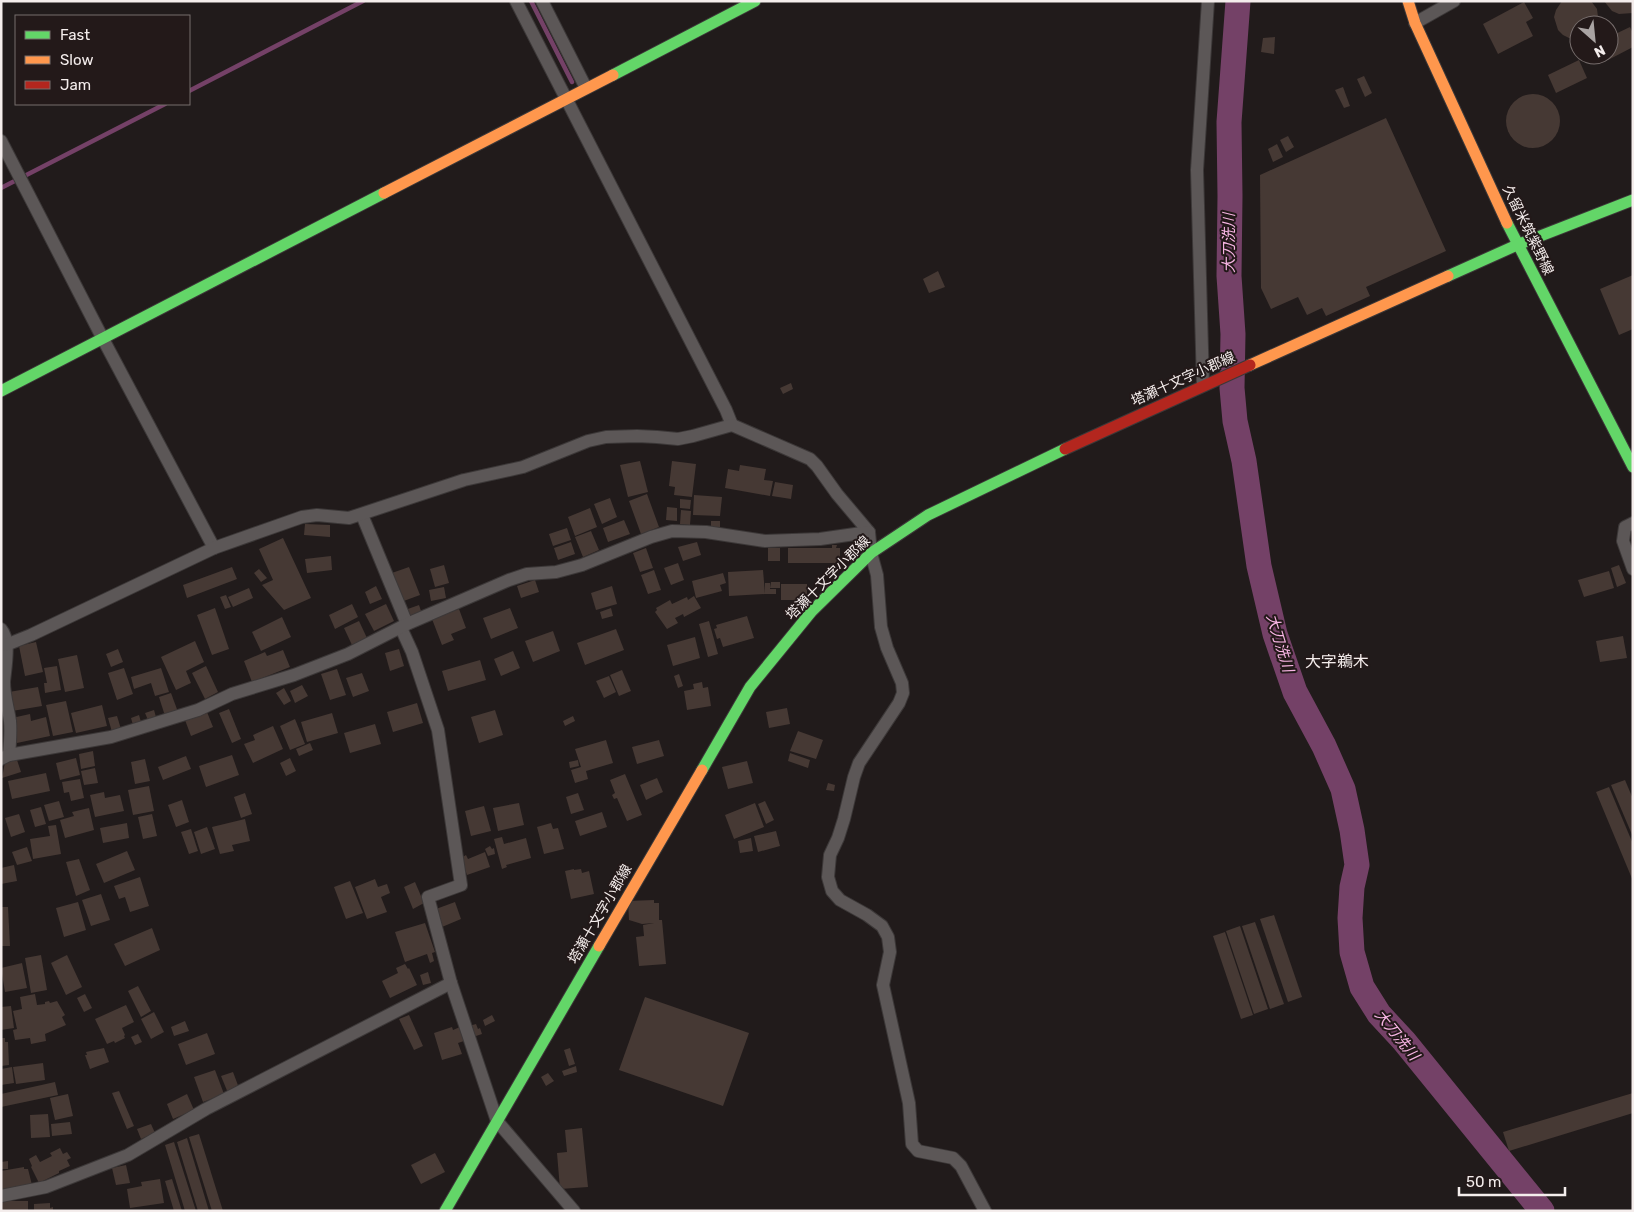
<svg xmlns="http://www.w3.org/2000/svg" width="1634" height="1212" font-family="Rubik,'Noto Sans JP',sans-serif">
	<rect width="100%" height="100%" fill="#211b1b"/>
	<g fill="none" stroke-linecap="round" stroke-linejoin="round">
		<g stroke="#744167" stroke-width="4.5">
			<path d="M531,1L572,82"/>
			<path d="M189,91L363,1"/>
			<path d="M1,188L165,104"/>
		</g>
		<path stroke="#744167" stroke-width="25" d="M1238,1L1229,122L1230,196L1229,276L1233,334L1232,388L1235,421L1244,461L1259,566L1275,634L1295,692L1324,746L1343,789L1352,830L1357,865L1352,887L1350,918L1352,952L1362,987L1379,1014L1404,1041L1542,1211"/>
	</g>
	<g fill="#463934">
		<path d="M1562,1H1591L1597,9L1598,17L1597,25H1579V39L1569,38L1563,35L1558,30L1554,17L1556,10Z"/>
		<path d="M1604,1H1633V13L1619,14L1612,11Z"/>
		<path d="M1524,2L1533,18L1526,22L1533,36L1498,54L1483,24Z"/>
		<path d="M1630,27L1633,33V47L1608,60L1605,55H1609V37Z"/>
		<path d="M1275,37L1274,54L1261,52L1263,38Z"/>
		<path d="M1579,60L1587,78L1556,93L1548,75Z"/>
		<path d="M1364,76L1372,93L1365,97L1357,79Z"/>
		<path d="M1343,87L1350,106L1344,108L1335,90Z"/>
		<circle cx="1533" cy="121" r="27"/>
		<path d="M1386,118L1446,251L1366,287L1370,296L1326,316L1322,308L1307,315L1298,297L1271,309L1261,288L1260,175Z"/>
		<path d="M1288,136L1294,147L1286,152L1280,140Z"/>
		<path d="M1277,144L1283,157L1273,162L1268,149Z"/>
		<path d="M938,271L945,287L929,293L923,279Z"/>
		<path d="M1633,275V329L1619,335L1600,289Z"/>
		<path d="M791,383L793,389L783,394L780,388Z"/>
		<path d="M640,461L648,492L628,497L620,465Z"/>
		<path d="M672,461L696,464L692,497L674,495L675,487L669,486Z"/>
		<path d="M740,465L766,469L764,480L773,481L770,496L725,488L728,469L739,471Z"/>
		<path d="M775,482L793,485L791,499L772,496Z"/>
		<path d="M647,494L659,527L641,534L629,501Z"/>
		<path d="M694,495L722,497L720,516L693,515Z"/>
		<path d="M610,498L617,517L602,524L594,504Z"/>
		<path d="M680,499L691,500L690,509L680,508Z"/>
		<path d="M667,507L677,508V521L666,520Z"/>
		<path d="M590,508L597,527L575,536L568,517Z"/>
		<path d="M681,510L691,511L690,525L680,524Z"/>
		<path d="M624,520L630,534L608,542L603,528Z"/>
		<rect x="711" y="521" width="9" height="10"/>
		<path d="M305,524L330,525V537L304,535Z"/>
		<path d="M567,528L571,540L553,546L549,534Z"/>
		<path d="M591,531L599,550L583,557L575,537Z"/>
		<path d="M283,538L311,598L284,610L262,585L273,580L259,549Z"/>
		<path d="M571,542L575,554L558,560L554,548Z"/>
		<path d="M697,542L701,555L683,561L678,547Z"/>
		<path d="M832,545H837L836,548H840V563H788V548H832Z"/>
		<path d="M646,548L653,568L640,572L633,553Z"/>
		<rect x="768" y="548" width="12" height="13"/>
		<path d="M331,556L332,570L307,573L305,559Z"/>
		<path d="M678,563L684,580L671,585L664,568Z"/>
		<path d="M444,565L449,583L435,587L430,569Z"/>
		<path d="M1619,565L1626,583L1617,587L1611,568Z"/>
		<path d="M232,567L237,579L187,598L183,585Z"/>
		<path d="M409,567L420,595L401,602L389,574Z"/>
		<path d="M259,569L267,578L261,582L254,573Z"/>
		<path d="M654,570L661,590L648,594L641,575Z"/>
		<path d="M763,570L765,594L729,596L728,572Z"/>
		<path d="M1609,571L1614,588L1584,597L1578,580Z"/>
		<path d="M723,573L726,583L720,585L722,591L696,598L692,581Z"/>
		<path d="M535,580L539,592L521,598L517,586Z"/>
		<path d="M771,582H780V588H770Z"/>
		<path d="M765,583H770V592V589H776V594H765Z"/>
		<rect x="781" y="584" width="26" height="16"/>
		<path d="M376,586L382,599L370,604L365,592Z"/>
		<path d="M612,586L617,604L596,610L591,593Z"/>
		<path d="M444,587L446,598L431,601L429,590Z"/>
		<path d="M249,588L253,598L233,607L228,597Z"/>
		<path d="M226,595L231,607L225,609L220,597Z"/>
		<path d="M694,596L701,608L684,617L683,614L675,618L678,623L667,629L655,612L657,610L656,608L670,600L672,604L687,597L688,600Z"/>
		<path d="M352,604L358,617L335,629L329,615Z"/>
		<path d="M386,604L394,621L374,631L365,614Z"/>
		<path d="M419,605L422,614L408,619L405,610Z"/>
		<path d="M215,608L229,649L212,655L197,615Z"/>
		<path d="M510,608L518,628L491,639L483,618Z"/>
		<path d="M611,608L613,616L602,619L600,612Z"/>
		<path d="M459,609L466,628L451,634L454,640L442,645L432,619Z"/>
		<path d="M747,616L754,638L723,647L720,638L717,639L714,629L717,628L716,625Z"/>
		<path d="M282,617L291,637L261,651L252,632Z"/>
		<path d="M359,621L367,638L352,645L344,628Z"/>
		<path d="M709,621L718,654L708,657L699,624Z"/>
		<path d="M616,629L624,650L585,665L577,643Z"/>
		<path d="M553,631L560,651L533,662L525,641Z"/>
		<path d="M1623,636L1627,658L1600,662L1596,641Z"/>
		<path d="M695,637L700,658L673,666L667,645Z"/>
		<path d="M195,641L204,662L186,671L191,683L176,690L161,657Z"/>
		<path d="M36,642L43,672L25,676L19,646Z"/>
		<path d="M118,649L123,662L111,667L106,654Z"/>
		<path d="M399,649L404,666L390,671L385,653Z"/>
		<path d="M283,650L290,667L252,682L244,661L265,652L267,656Z"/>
		<path d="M513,651L520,668L501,676L494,659Z"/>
		<path d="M77,655L84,688L65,692L58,659Z"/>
		<path d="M480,660L486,680L448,691L442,671Z"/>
		<path d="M57,666L61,690L45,693L44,683H47L44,668Z"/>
		<path d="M206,666L218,692L205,699L192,673Z"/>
		<path d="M124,668L133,694L117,700L108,673Z"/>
		<path d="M161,668L169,692L155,696L151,683L134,689L131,677Z"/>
		<path d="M337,669L346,695L330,700L321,674Z"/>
		<path d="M622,670L631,691L619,696L610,675Z"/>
		<path d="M362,673L369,691L353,697L346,678Z"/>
		<path d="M679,674L683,686L678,688L674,676Z"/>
		<path d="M609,676L616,692L604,698L596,681Z"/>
		<path d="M702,682L703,688L708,687L711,706L687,710L684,691L694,689L693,684Z"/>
		<path d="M302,685L308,696L295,703L290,691Z"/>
		<path d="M38,687L42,706L12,711L9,692Z"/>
		<path d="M284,688L291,701L284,705L276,693Z"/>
		<path d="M171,693L178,712L165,716L159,697Z"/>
		<path d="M66,701L73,732L53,736L46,705Z"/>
		<path d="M417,703L423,723L393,732L387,712Z"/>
		<path d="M102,705L107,726L76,733L71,713Z"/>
		<path d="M787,708L790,724L769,728L766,712Z"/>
		<path d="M229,709L241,739L232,743L219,713Z"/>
		<path d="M154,710L156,717L148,720L145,713Z"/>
		<path d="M495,710L503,735L479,743L471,717Z"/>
		<path d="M207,712L213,727L191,736L185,720Z"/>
		<path d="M332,713L338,733L307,742L301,722Z"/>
		<path d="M30,714L31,721L46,717L50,736L17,743L12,718Z"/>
		<path d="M139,715L141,722L133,725L131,718Z"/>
		<path d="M117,716L121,729L112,732L108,718Z"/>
		<path d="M573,716L575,721L565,726L563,721Z"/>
		<path d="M295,719L305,744L290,750L280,726Z"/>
		<path d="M375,724L381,744L350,753L344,733Z"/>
		<path d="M273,726L283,749L253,763L244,744L255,740L253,735Z"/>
		<path d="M798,731L823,740L816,759L790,751Z"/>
		<path d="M606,740L613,763L586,771L588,779L575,783L571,770L581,767L575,749Z"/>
		<path d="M659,740L664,756L637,764L632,747Z"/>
		<path d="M310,743L313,750L299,756L296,749Z"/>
		<path d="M93,751L95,766L81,769L79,754Z"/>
		<path d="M790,753L810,760L808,768L788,761Z"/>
		<path d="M232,755L239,775L206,787L199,766Z"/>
		<path d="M186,756L191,769L163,780L158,767Z"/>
		<path d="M76,758L80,775L60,780L56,763Z"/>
		<path d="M290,758L296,771L286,776L280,763Z"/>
		<path d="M145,759L150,781L135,784L131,762Z"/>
		<path d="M17,760L21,772L2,778L5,762Z"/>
		<path d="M578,760L579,766L570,768L569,762Z"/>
		<path d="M747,761L753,783L728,789L722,767Z"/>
		<path d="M95,768L98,783L84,785L81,771Z"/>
		<path d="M46,773L50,791L12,799L8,781Z"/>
		<path d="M625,774L642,815L627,821L617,798L614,799L612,795L615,793L610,780Z"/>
		<path d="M657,778L663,792L646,800L640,785Z"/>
		<path d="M80,779L84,798L71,801L69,792L64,793L62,782Z"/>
		<path d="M1625,780L1633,799V837L1611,785Z"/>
		<path d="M828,783L835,785L834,791L826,790Z"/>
		<path d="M149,786L154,811L133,815L128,790Z"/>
		<path d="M1609,787L1633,844V881L1596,792Z"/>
		<path d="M104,792L105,798L120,795L124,811L95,817L90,795Z"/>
		<path d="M245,793L252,814L241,818L234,797Z"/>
		<path d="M578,793L584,810L571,814L566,797Z"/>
		<path d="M182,800L189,822L176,827L168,805Z"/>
		<path d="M59,801L64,817L49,821L44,805Z"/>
		<path d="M765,801L774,820L766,824L758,804Z"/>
		<path d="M519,803L524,825L498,831L493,808Z"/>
		<path d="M755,803L764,827L734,839L725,815Z"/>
		<path d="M484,806L491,831L471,836L465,811Z"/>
		<path d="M41,807L46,824L35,827L30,810Z"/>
		<path d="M89,808L94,830L65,838L60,820L74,816L72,812Z"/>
		<path d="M602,812L607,827L580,836L575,821Z"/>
		<path d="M19,814L25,832L11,837L5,818Z"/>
		<path d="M152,814L157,836L143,839L138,817Z"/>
		<path d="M245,819L250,841L232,845L234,851L220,854L212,827Z"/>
		<path d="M127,823L129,838L103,843L100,828Z"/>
		<path d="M551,823L553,829L558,828L564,849L544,854L537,827Z"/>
		<path d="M56,825L61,854L33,859L30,839L50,836L48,826Z"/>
		<path d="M207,827L215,849L201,854L194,832Z"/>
		<path d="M191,829L198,851L189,854L181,832Z"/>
		<path d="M776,831L780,846L758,852L754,836Z"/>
		<path d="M502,837L504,844L526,838L531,858L506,865L507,867L502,869L494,839Z"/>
		<path d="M751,838L753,851L740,853L738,841Z"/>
		<path d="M490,846L492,849L494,848L495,854L488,856L485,849Z"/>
		<path d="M27,847L32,861L17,865L12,852Z"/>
		<path d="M127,851L135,870L104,883L96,864Z"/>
		<path d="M485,852L490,867L467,875L461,858L466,855L468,859Z"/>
		<path d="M79,859L90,890L76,896L66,862Z"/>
		<path d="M14,865L17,881L1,884V868Z"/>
		<path d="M574,869V870L581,869L582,873L589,871L594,894L571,899L565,871Z"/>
		<path d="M140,877L149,906L130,912L125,897L119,899L114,886Z"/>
		<path d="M375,879L378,887L387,884L390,893L381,897L387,912L367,919L355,887Z"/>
		<path d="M350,881L363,913L346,919L334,887Z"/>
		<path d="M415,882L424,903L413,909L404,887Z"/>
		<path d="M101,894L110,920L91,926L82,900Z"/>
		<path d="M654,900V903H659V920H662L666,964L639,966L636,937L644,936L643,925L654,923L642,924L629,920L628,901Z"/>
		<path d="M78,902L86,930L64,937L56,908Z"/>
		<path d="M455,902L461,919L442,927L436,909Z"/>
		<path d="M1,907H8L10,946H1Z"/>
		<path d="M1274,915L1302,997L1288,1002L1260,919Z"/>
		<path d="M1255,922L1284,1004L1270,1009L1242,926Z"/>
		<path d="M425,923L435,952L432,953L434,961L430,963L427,954L405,962L395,932Z"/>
		<path d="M1240,926L1268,1009L1254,1014L1226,931Z"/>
		<path d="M152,928L160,950L125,966L114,944Z"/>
		<path d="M1225,932L1253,1015L1241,1019L1213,936Z"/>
		<path d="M41,955L47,990L31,993L25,958Z"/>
		<path d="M67,955L82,987L66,995L51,963Z"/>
		<path d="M22,963L27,988L5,992L1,968Z"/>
		<path d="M405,964L408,969L409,968L417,985L390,998L382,981L398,973L396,968Z"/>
		<path d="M428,972L431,983L423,985L420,975Z"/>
		<path d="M138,986L151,1011L141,1017L128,991Z"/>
		<path d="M35,994L37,1005L45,1004V1002L49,1001L50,1003L57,1001L65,1015L62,1017L66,1025L45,1034L46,1041L31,1044L30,1038L15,1040L13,1030L17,1029L13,1011L22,1009L20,997Z"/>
		<path d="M85,994L92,1008L84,1012L77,998Z"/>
		<path d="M645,997L749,1033L723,1106L619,1070Z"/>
		<path d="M126,1005L134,1022L122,1028L125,1035L124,1036L125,1038L115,1043L114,1041L107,1044L95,1019Z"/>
		<path d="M11,1006L14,1028L1,1030V1007Z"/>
		<path d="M154,1012L164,1032L151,1039L141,1019Z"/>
		<path d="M409,1015L423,1046L414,1050L399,1019Z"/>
		<path d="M492,1015L495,1021L485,1026L483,1020Z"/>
		<path d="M185,1021L189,1031L174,1036L171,1027Z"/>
		<path d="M476,1024L478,1029L480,1028L482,1034L473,1037L469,1026Z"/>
		<path d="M452,1027L453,1030L460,1027L464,1041L458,1043L462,1054L442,1060L434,1033Z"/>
		<path d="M207,1033L215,1054L186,1065L178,1044Z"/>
		<path d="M138,1034L142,1042L135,1045L131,1037Z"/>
		<path d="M1,1038H5V1042H8L9,1065L1,1066Z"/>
		<path d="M104,1048L109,1062L90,1069L85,1055H87L86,1052Z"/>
		<path d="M570,1048L575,1064L569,1066L564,1050Z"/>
		<path d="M43,1063L45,1080L16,1084L13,1067Z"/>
		<path d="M576,1066L577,1072L564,1076L562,1071Z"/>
		<path d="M12,1067L14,1083L1,1085V1069Z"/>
		<path d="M215,1070L224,1094L203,1102L194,1077Z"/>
		<path d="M233,1072L239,1088L228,1093L221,1076Z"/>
		<path d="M548,1073L554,1081L546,1086L541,1077Z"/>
		<path d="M55,1082L58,1095L1,1107V1094Z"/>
		<path d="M119,1091L134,1126L127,1129L112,1093Z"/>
		<path d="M1633,1093V1113L1509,1151L1503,1132Z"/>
		<path d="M68,1094L73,1116L55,1120L50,1098Z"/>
		<path d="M187,1094L194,1110L173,1119L167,1104Z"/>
		<path d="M48,1114L50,1137L31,1138L30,1115Z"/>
		<path d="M70,1122L72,1134L52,1136L51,1124Z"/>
		<path d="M151,1124L155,1133L141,1139L137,1129Z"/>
		<path d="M582,1128L588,1187L560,1189L557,1153L567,1152L565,1130Z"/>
		<path d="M199,1134L223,1211H212L189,1137Z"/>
		<path d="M187,1138L209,1211H198L177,1142Z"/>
		<path d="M174,1142L196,1211H185L165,1145Z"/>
		<path d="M60,1148L63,1154L67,1152L71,1158L67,1160L70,1166L59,1171V1173L39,1183L31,1167L32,1166L29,1159L36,1155L40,1162L52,1156L50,1153Z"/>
		<path d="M435,1153L445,1172L421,1184L411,1165Z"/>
		<path d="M8,1161V1169H1V1162Z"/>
		<path d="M126,1165L130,1183L116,1185L112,1168Z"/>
		<path d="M24,1167V1169H28L32,1185L1,1191V1171Z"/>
		<path d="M160,1179L164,1203L130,1208L127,1189L142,1186L141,1182Z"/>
		<path d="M172,1179L182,1211H174L165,1181Z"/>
		<rect x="1" y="1201" width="27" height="10"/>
		<path d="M50,1203V1208L53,1207V1211H34V1204Z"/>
	</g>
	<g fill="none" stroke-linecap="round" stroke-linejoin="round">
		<g stroke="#3c3838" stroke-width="14">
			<g id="street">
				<path d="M516,1L726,410L732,425"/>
				<path d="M542,1L586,88"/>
				<path d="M1415,23L1454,1"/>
				<path d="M1,141L103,339L214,548"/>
				<path d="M1203,385L1197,170L1208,1"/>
				<path d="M362,515L407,624"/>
				<path d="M1633,523L1625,527L1623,541L1633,569"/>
				<path d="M401,628L412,652L438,730L461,885L428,897L451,983L497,1121L574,1211"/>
				<path d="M1,629C11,640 5,669 4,682C4,695 8,708 10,721C11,732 10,744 9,755"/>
				<path d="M6,645L31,635L214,548L302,517L317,515L349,518L464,480L523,467L588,441L606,437L637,436L657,437L678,439L693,436L732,425L810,459L817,466L837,494L869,532L871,553L877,575L881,627L887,648L902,683L903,693L899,703L859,763L854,777L844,819L838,838L830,855L828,877L832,891L840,900L867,915L882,926L888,937L890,952L883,985L909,1103L912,1144L918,1151L953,1158L961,1166L985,1211"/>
				<path d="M1,759L9,755L111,737L198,710L232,694L294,675L348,654L407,624L509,580L527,574L556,572L582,565L651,537L672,531L706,532L765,541L820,539L869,532"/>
				<path d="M1,1196L46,1187L128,1155L206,1109L451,983"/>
			</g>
		</g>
		<g stroke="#3c3838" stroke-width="13">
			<g id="fast">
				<path d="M613,75L755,1"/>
				<path d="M1507,223L1633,467"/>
				<path d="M1448,276L1517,245L1633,200"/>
				<path d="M1,391L384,193"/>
				<path d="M702,770L750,687L812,611L871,553L928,515L1065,449"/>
				<path d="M445,1211L599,946"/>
			</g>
		</g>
		<g stroke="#3c3838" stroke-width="13">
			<g id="slow">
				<path d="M1408,1L1415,23L1507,223"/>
				<path d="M384,193L613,75"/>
				<path d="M1250,365L1448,276"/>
				<path d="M599,946L702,770"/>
			</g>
		</g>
		<g stroke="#3c3838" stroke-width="13">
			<path id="jam" d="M1065,449L1250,365"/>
		</g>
		<use href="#street" stroke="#5c5757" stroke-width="12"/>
		<use href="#fast" stroke="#63d668" stroke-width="11"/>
		<use href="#slow" stroke="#ff974d" stroke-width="11"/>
		<use href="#jam" stroke="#b3261e" stroke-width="11"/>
	</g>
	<g text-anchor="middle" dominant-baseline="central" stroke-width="4" stroke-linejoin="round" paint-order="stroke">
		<g font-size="14" fill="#f4edec" stroke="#231919">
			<text transform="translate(1528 230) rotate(64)">久留米筑紫野線</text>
			<text transform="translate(1183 379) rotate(-24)">塔瀬十文字小郡線</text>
			<text transform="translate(828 578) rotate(-45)">塔瀬十文字小郡線</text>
			<text transform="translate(600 914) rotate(-60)">塔瀬十文字小郡線</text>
		</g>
		<g font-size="15" font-style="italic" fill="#f9b6e5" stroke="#231919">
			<text transform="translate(1229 243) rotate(-90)">大刀洗川</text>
			<text transform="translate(1280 643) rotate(73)">大刀洗川</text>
			<text transform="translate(1397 1035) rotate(51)">大刀洗川</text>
		</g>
		<g font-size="16" fill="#f4edec" stroke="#231919">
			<text x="1337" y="661">大字鵜木</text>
		</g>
	</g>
	<rect width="1634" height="1212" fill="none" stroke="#f4edec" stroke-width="5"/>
	<rect x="15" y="15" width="175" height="90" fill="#231919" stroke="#776e6d"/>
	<rect x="25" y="31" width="25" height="8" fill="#63d668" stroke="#776e6d"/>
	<text x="60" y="40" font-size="15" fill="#f4edec">Fast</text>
	<rect x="25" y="56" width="25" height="8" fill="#ff974d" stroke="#776e6d"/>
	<text x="60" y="65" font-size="15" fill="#f4edec">Slow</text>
	<rect x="25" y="81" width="25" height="8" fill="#b3261e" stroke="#776e6d"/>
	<text x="60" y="90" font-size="15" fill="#f4edec">Jam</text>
	<g transform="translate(1594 40) rotate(153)"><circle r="24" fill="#231919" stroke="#776e6d"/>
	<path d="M0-4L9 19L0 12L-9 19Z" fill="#aaa4a3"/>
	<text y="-8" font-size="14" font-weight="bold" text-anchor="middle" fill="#f4edec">N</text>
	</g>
	<path d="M1459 1187v8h106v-8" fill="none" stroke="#f4edec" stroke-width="2.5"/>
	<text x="1466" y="1187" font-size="15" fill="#f4edec" stroke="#231919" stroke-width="4" paint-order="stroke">50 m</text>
</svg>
